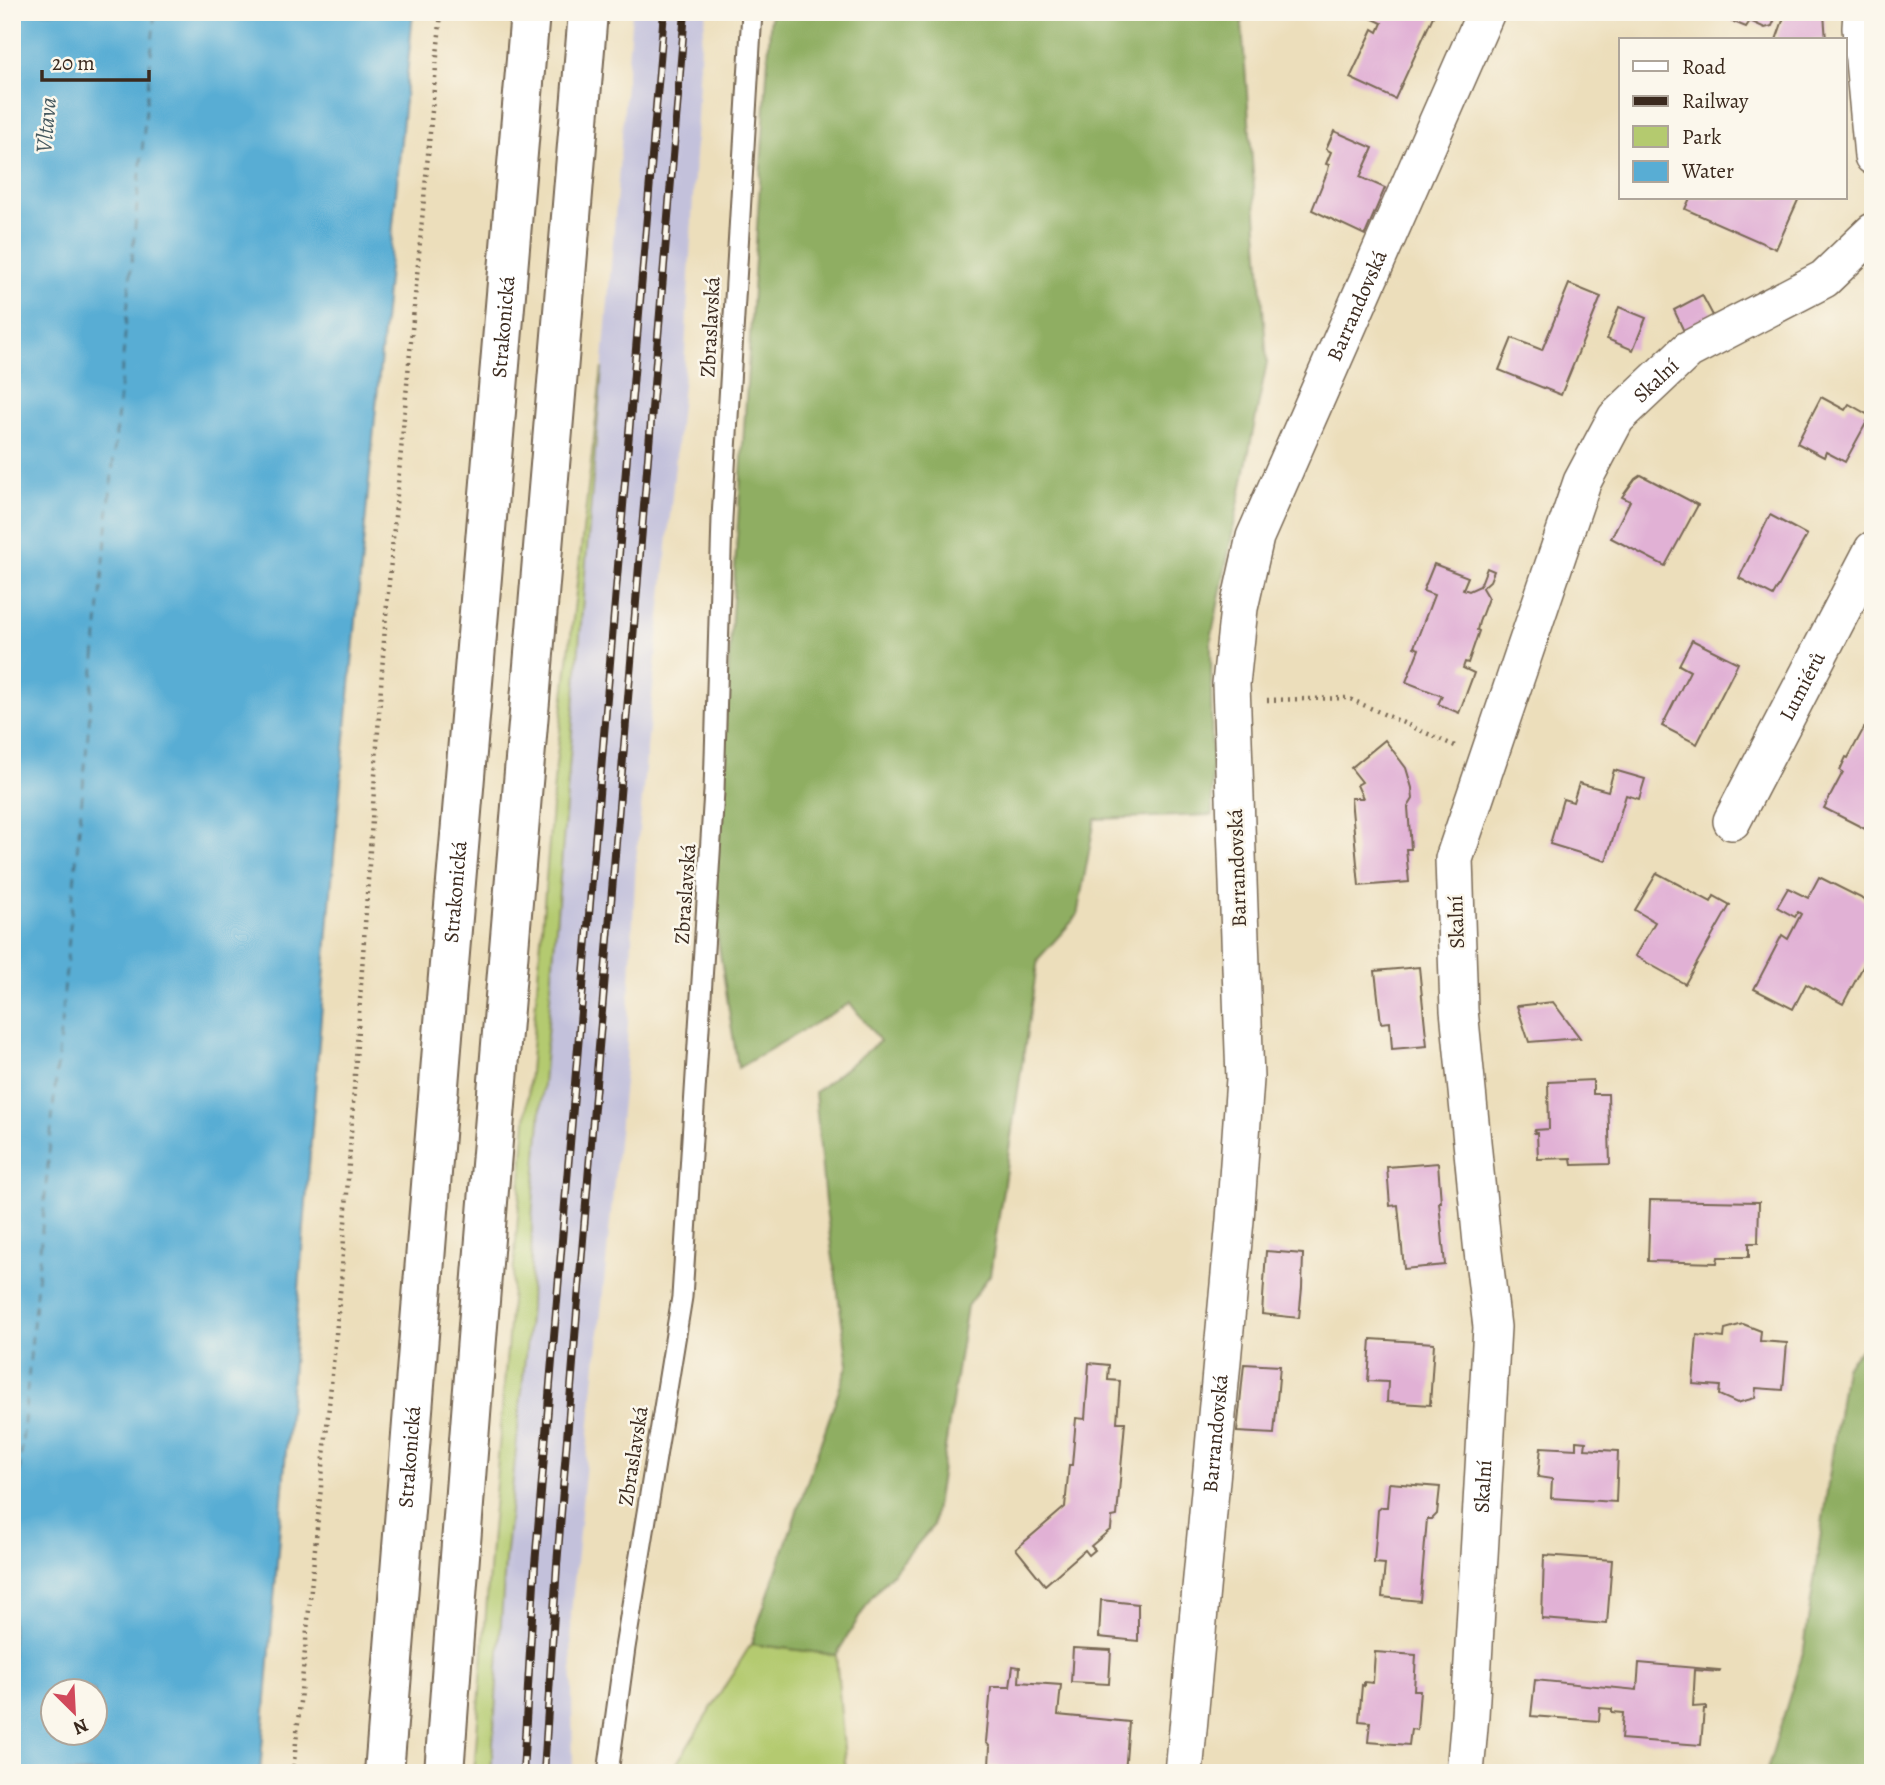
<svg xmlns="http://www.w3.org/2000/svg" width="1885" height="1785" font-family="Alegreya,serif">
	<rect width="100%" height="100%" fill="#fbf7ec"/>
	<filter id="ink" filterUnits="userSpaceOnUse"><feTurbulence type="fractalNoise" baseFrequency=".0143" numOctaves="2"/><feDisplacementMap in="SourceGraphic" scale="14" xChannelSelector="R" yChannelSelector="G"/><feConvolveMatrix kernelMatrix="1 2 1 2 8 2 1 2 1" color-interpolation-filters="sRGB"/></filter>
	<filter id="wash" filterUnits="userSpaceOnUse"><feTurbulence type="fractalNoise" baseFrequency=".00686" numOctaves="4" result="noise"/><feDisplacementMap in="SourceGraphic" scale="28" xChannelSelector="R" yChannelSelector="G"/><feGaussianBlur stdDeviation="1.57" result="paint"/><feColorMatrix in="noise" values="0 0 0 0 0 0 0 0 0 0 0 0 0 0 0 0 0 1.4 0 .05"/><feComposite in="paint" operator="in"/></filter>
	<g filter="url(#wash)">
		<rect width="100%" height="100%" fill="#ecdebb"/>
		<path fill="#c3c1db" d="M632,12H707L701,40L684,374L636,860L626,1062L571,1613L573,1773H491L505,1561L530,1307L532,1217Z"/>
		<g fill="#b4ca6f" stroke="#787a46" stroke-width="2">
			<path d="M602,368L532,1217L530,1307L505,1561L491,1773H474L492,1531L554,782Z"/>
			<path d="M751,1644L836,1655L846,1773H671Z"/>
		</g>
		<g fill="#8fae62" stroke="#656c40" stroke-width="2">
			<path d="M771,12H1241L1267,362L1211,639L1212,815L1095,819L1077,916L1038,959L990,1275L967,1306L933,1526L871,1598L836,1655L751,1644L848,1364L825,1202L815,1092L880,1041L850,1003L738,1068L713,908Z"/>
			<path d="M1873,1335V1773H1800L1767,1770L1804,1649L1845,1367Z"/>
		</g>
		<path fill="#58add4" stroke="#4a6c79" stroke-width="2" fill-rule="evenodd" d="M12,12H413L334,856L260,1773H12ZM52,1690H94V1732H52Z"/>
		<g fill="none" stroke-linecap="round" stroke-linejoin="round">
			<path stroke="#45585e" stroke-width="2" stroke-dasharray="9 7" stroke-linecap="butt" d="M12,1552L155,12"/>
		</g>
		<g id="blocks">
			<g fill="#e1b1d5">
				<path d="M1358,12H1435L1395,99L1350,78L1373,29L1378,32L1382,23Z"/>
				<path d="M1720,12H1778L1772,26L1765,28L1750,21L1746,27L1719,16Z"/>
				<path d="M1786,12L1824,14L1826,40H1776Z"/>
				<path d="M1334,131L1373,148L1360,177L1385,188L1365,235L1312,210L1328,170L1329,165L1326,164L1331,152L1326,149Z"/>
				<path d="M1690,198H1799L1776,249L1685,209Z"/>
				<path d="M1569,284L1601,297L1561,395L1499,370L1512,338L1542,350Z"/>
				<path d="M1702,295L1717,323L1687,338L1674,310Z"/>
				<path d="M1619,307L1646,318L1633,350L1607,339Z"/>
				<path d="M1821,397L1845,410L1849,404L1870,416L1845,462L1826,452L1824,457L1797,443Z"/>
				<path d="M1641,475L1698,505L1665,566L1611,538L1630,501L1622,497L1635,479Z"/>
				<path d="M1770,515L1807,535L1773,596L1739,578Z"/>
				<path d="M1434,564L1468,577L1463,589L1469,591L1480,586L1487,568L1494,571L1490,581L1482,588L1488,598L1479,622L1477,630L1479,631L1468,663L1465,662L1463,668L1474,673L1459,713L1438,704L1442,696L1406,682L1419,649L1414,647L1434,595L1423,591Z"/>
				<path d="M1692,640L1738,663L1697,744L1662,726L1690,671L1679,665Z"/>
				<path d="M1864,728L1873,733V833L1824,808L1843,772L1840,770L1846,757L1848,758Z"/>
				<path d="M1385,740L1406,768L1412,788L1413,799L1408,807L1411,849H1406L1409,882L1359,886L1351,798H1363L1357,785L1362,782L1351,768Z"/>
				<path d="M1614,770L1645,779L1639,799L1626,795L1606,861L1550,844L1563,799L1573,802L1579,783L1608,791Z"/>
				<path d="M1657,873L1711,902L1714,896L1730,905L1685,984L1635,956L1655,922L1635,910Z"/>
				<path d="M1819,877L1873,904V948L1843,1004L1806,984L1793,1009L1754,989L1782,935L1788,939L1801,914L1798,912L1795,917L1777,907L1788,888L1808,898Z"/>
				<path d="M1419,967L1427,1046L1392,1049L1390,1022L1381,1023L1375,971Z"/>
				<path d="M1553,1002L1580,1038L1529,1042L1517,1006Z"/>
				<path d="M1593,1080V1094H1608L1610,1164L1572,1165L1571,1158L1538,1159L1537,1133H1534L1535,1130L1549,1129L1548,1082Z"/>
				<path d="M1438,1163L1441,1202H1439L1445,1265L1404,1269L1398,1205L1390,1206L1387,1167Z"/>
				<path d="M1650,1200L1759,1202L1758,1243H1749V1257H1718L1717,1263L1648,1261Z"/>
				<path d="M1266,1251L1303,1254L1302,1288L1299,1318L1262,1314Z"/>
				<path d="M1743,1324L1761,1331L1760,1341L1787,1343L1783,1390L1756,1388L1755,1398L1737,1403L1719,1395L1720,1386L1693,1384L1697,1335L1724,1338L1725,1329Z"/>
				<path d="M1371,1339L1434,1343L1430,1405L1387,1402L1388,1382L1368,1381Z"/>
				<path d="M1089,1363L1109,1365L1108,1380L1120,1381L1117,1422H1125L1117,1516L1112,1517L1111,1529L1091,1546L1095,1550L1089,1555L1085,1550L1045,1585L1016,1549L1065,1507L1069,1465H1072L1076,1418L1085,1419Z"/>
				<path d="M1244,1364L1280,1366L1274,1434L1237,1432Z"/>
				<path d="M1576,1441L1586,1442L1585,1449L1618,1451L1616,1502L1551,1498L1552,1479L1538,1477L1541,1447L1576,1449Z"/>
				<path d="M1389,1483L1440,1487L1437,1514L1432,1519H1427L1420,1601L1382,1597L1385,1564L1374,1563L1378,1510L1382,1507H1387Z"/>
				<path d="M1544,1555L1612,1560L1607,1624L1542,1619Z"/>
				<path d="M1101,1600L1138,1604V1641L1099,1637Z"/>
				<path d="M1073,1648L1111,1650L1109,1684L1071,1682Z"/>
				<path d="M1375,1652L1416,1655L1414,1690H1420L1417,1730L1411,1729L1409,1745L1368,1742L1370,1722L1359,1721L1362,1685L1364,1686V1682L1373,1683Z"/>
				<path d="M1639,1663L1720,1670L1719,1672L1695,1670L1693,1707L1706,1706V1709H1704L1701,1745L1621,1739L1623,1713L1612,1712V1709L1600,1708L1599,1721L1531,1716L1535,1680L1637,1690Z"/>
				<path d="M1013,1666L1020,1667L1019,1682L1061,1685L1058,1715L1129,1722L1125,1773H1034V1769L989,1766L990,1747L986,1742L991,1687H1010Z"/>
			</g>
		</g>
	</g>
	<g filter="url(#ink)">
		<use href="#blocks" fill-opacity="0" stroke="#796955" stroke-width="2"/>
		<g fill="none" stroke-linecap="round" stroke-linejoin="round">
			<g stroke="#796955" stroke-width="23">
				<path id="lane" d="M608,1773L625,1648L682,1297L714,791L722,518L752,12"/>
			</g>
			<g stroke="#796955" stroke-width="40">
				<g id="street">
					<path d="M1862,12L1861,28L1873,156"/>
					<path id="s1" d="M1732,821L1873,550"/>
					<path id="s2" d="M1184,1773L1235,1220L1245,1079L1231,684L1239,608L1255,537L1486,12"/>
					<path id="s3" d="M1465,1773L1470,1715L1492,1327L1482,1243L1459,1010L1454,859L1582,482L1616,418L1688,350L1824,279L1873,232"/>
				</g>
			</g>
			<g stroke="#796955" stroke-width="42">
				<g id="primary">
					<path id="s4" d="M384,1773L443,1035L530,12"/>
					<path d="M444,1773C486,1185 540,599 588,12"/>
				</g>
			</g>
			<g stroke="#796955" stroke-width="4.5" stroke-dasharray="2 5" stroke-linecap="butt">
				<path d="M1267,700L1348,698L1455,746"/>
				<path d="M293,1773L341,1283L385,626L441,12"/>
			</g>
			<use href="#lane" stroke="#fff" stroke-width="19"/>
			<use href="#street" stroke="#fff" stroke-width="37"/>
			<use href="#primary" stroke="#fff" stroke-width="38"/>
			<g stroke="#3b2a1e" stroke-width="8">
				<g id="rail">
					<path d="M523,1773L535,1565L664,12"/>
					<path d="M544,1773L557,1565L577,1312L685,12"/>
				</g>
			</g>
			<use href="#rail" stroke="#fbf7ec" stroke-width="5" stroke-dasharray="16" stroke-linecap="butt"/>
		</g>
	</g>
	<g text-anchor="middle" dominant-baseline="central" stroke-width="5" stroke-linejoin="round" paint-order="stroke">
		<g font-size="21" fill="#3b2a1e" stroke="#fbf7ec">
			<text stroke="none"><textPath href="#s2" startOffset="1494">Barrandovská</textPath></text>
			<text stroke="none"><textPath href="#s4" startOffset="1451">Strakonická</textPath></text>
			<text transform="translate(710 327) rotate(-87)">Zbraslavská</text>
			<text stroke="none"><textPath href="#s3" startOffset="1442">Skalní</textPath></text>
			<text stroke="none"><textPath href="#s1" startOffset="152">Lumiérů</textPath></text>
			<text transform="translate(1237 868) rotate(-92)">Barrandovská</text>
			<text stroke="none"><textPath href="#s4" startOffset="884">Strakonická</textPath></text>
			<text transform="translate(685 894) rotate(-86)">Zbraslavská</text>
			<text transform="translate(1456 922) rotate(-92)">Skalní</text>
			<text stroke="none"><textPath href="#s2" startOffset="341">Barrandovská</textPath></text>
			<text transform="translate(633 1456) rotate(-81)">Zbraslavská</text>
			<text stroke="none"><textPath href="#s4" startOffset="317">Strakonická</textPath></text>
			<text stroke="none"><textPath href="#s3" startOffset="287">Skalní</textPath></text>
		</g>
		<g font-size="23" font-style="italic" fill="#45585e" stroke="#fbf7ec">
			<text transform="translate(46 125) rotate(-85)">Vltava</text>
		</g>
	</g>
	<rect width="1885" height="1785" fill="none" stroke="#fbf7ec" stroke-width="42"/>
	<rect x="1619" y="38" width="228" height="161" fill="#fbf7ec" stroke="#aea59a" stroke-width="2"/>
	<rect x="1633" y="61" width="35" height="10" fill="#ffffff" stroke="#aea59a" stroke-width="2"/>
	<text x="1682" y="74" font-size="21" fill="#3b2a1e">Road</text>
	<rect x="1633" y="96" width="35" height="10" fill="#3b2a1e" stroke="#aea59a" stroke-width="2"/>
	<text x="1682" y="108" font-size="21" fill="#3b2a1e">Railway</text>
	<rect x="1633" y="126" width="35" height="21" fill="#b4ca6f" stroke="#aea59a" stroke-width="2"/>
	<text x="1682" y="144" font-size="21" fill="#3b2a1e">Park</text>
	<rect x="1633" y="161" width="35" height="21" fill="#58add4" stroke="#aea59a" stroke-width="2"/>
	<text x="1682" y="178" font-size="21" fill="#3b2a1e">Water</text>
	<g transform="translate(74 1712) rotate(156)"><circle r="33" fill="#fbf7ec" stroke="#aea59a" stroke-width="2"/>
	<path d="M0-5L12 26L0 18L-12 26Z" fill="#d1495b"/>
	<text y="-10" font-size="19" font-weight="bold" text-anchor="middle" fill="#3b2a1e">N</text>
	</g>
	<path d="M42 70v10h107v-10" fill="none" stroke="#3b2a1e" stroke-width="3.5"/>
	<text x="52" y="70" font-size="21" fill="#3b2a1e" stroke="#fbf7ec" stroke-width="5" paint-order="stroke">20 m</text>
</svg>
